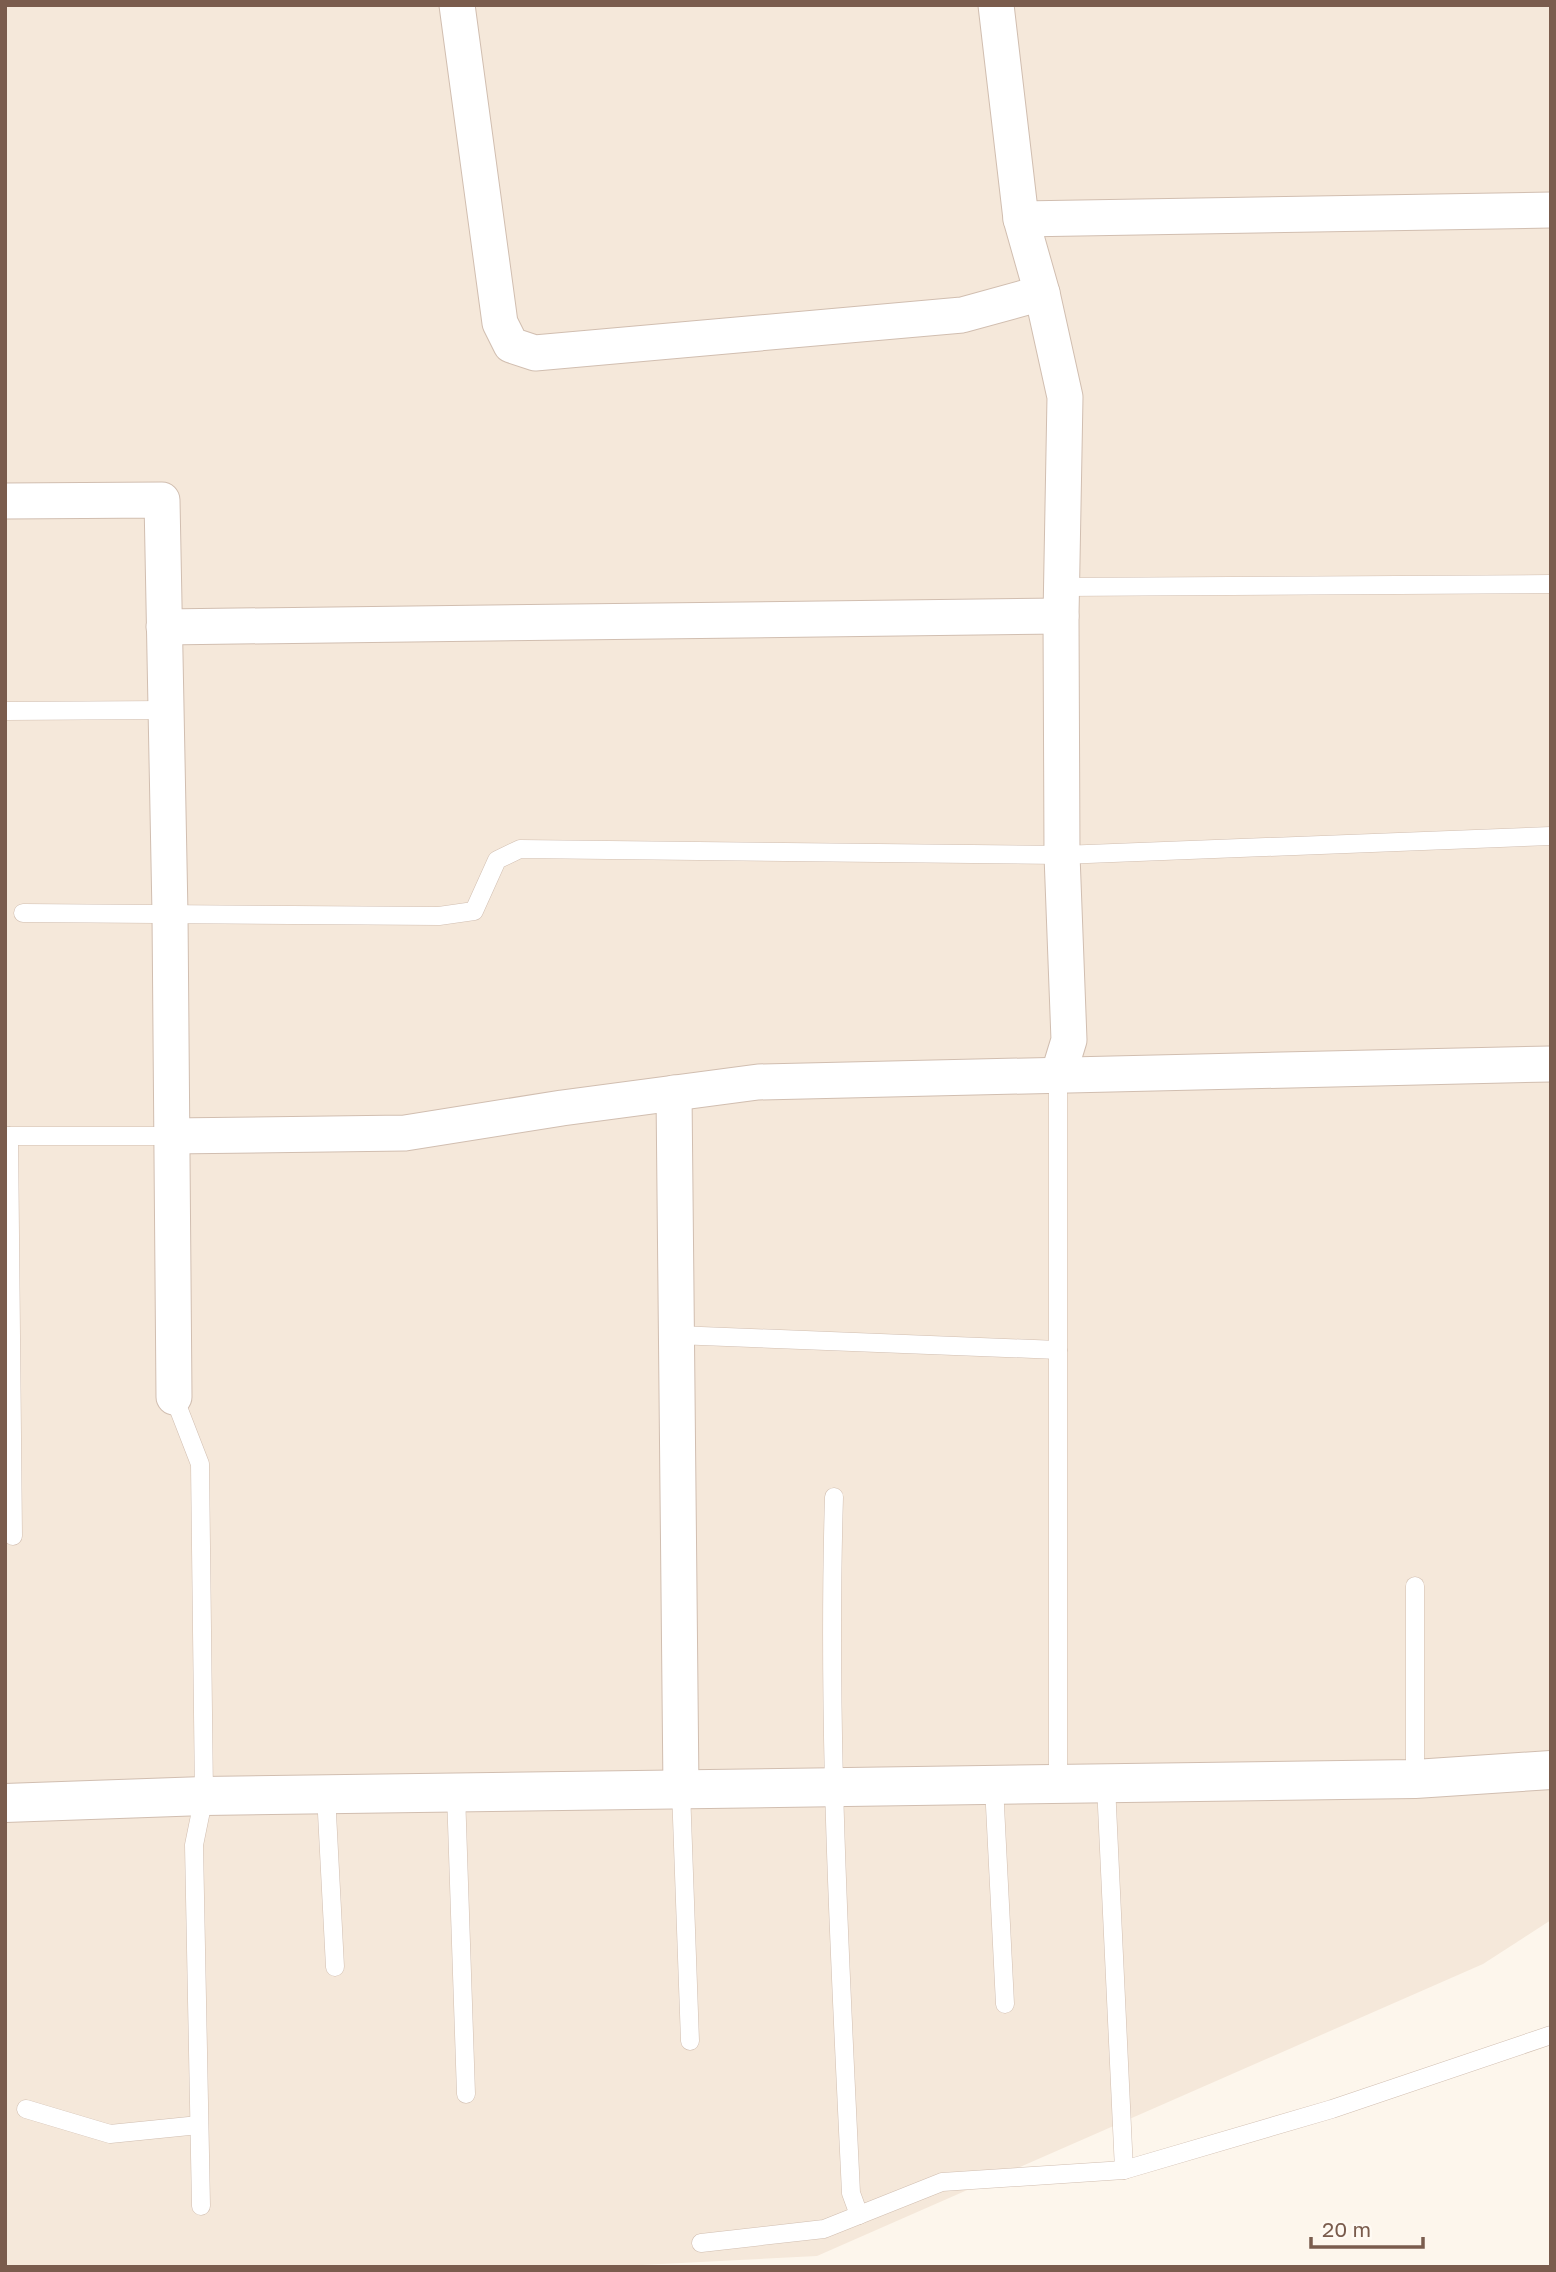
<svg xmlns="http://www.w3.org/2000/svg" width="1556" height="2272" font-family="'Golos Text',sans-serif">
	<rect width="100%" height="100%" fill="#fdf6ec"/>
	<path fill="#f5e8da" d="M5,5H1551V1920L1483,1964L817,2256L603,2267H5Z"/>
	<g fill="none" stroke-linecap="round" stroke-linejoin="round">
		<g stroke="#d1beb0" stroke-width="19">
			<g id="service">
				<path d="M1061,587L1551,584"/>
				<path d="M5,711L166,710"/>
				<path d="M23,913L439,916L474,911L497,860L520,849L1062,855L1551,836"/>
				<path d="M1058,1076V1786"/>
				<path d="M5,1136H170"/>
				<path d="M9,1136L13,1536"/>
				<path d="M676,1335L1058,1350"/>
				<path d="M174,1397L200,1464L204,1796L194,1845L201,2206"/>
				<path d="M834,1497C827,1729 840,1961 851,2193L859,2215"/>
				<path d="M1415,1586V1779"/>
				<path d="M1106,1785L1124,2170"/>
				<path d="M994,1786L1005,2004"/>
				<path d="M681,1790L690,2041"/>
				<path d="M456,1793L466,2094"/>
				<path d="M326,1794L335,1967"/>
				<path d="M26,2109L110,2134L199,2125"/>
				<path d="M701,2243L824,2229L942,2182L1124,2170L1332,2109L1551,2035"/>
			</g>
		</g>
		<g stroke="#d1beb0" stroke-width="37">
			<g id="minor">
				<path d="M457,5L500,323L511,345L535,353L962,315L1042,293"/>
				<path d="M996,5L1021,219L1042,293L1065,397L1061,616L1062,855L1069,1040L1058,1076"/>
				<path d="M1021,219L1551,210"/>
				<path d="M5,501L162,500L170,914L174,1397"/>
				<path d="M164,627L1061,616"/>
				<path d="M674,1093L681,1790"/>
				<path d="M170,1136L405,1133L562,1108L758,1082L1551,1064"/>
			</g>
		</g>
		<g stroke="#d1beb0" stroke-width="40">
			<path id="tertiary" d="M5,1803L204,1796L1415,1779L1551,1770"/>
		</g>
		<use href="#service" stroke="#fff" stroke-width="18"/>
		<use href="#minor" stroke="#fff" stroke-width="35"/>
		<use href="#tertiary" stroke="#fff" stroke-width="38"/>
	</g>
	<rect width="1556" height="2272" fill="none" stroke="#7a5c4d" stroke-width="14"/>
	<path d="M1311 2237v10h112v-10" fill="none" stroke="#7a5c4d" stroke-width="3.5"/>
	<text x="1322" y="2237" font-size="21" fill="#7a5c4d" stroke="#fffaf3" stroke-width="5" paint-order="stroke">20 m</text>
</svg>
